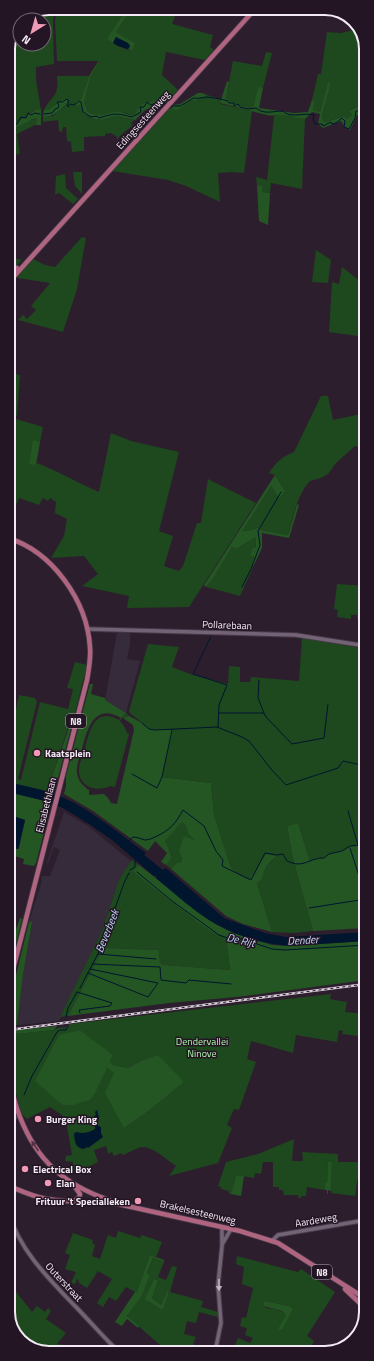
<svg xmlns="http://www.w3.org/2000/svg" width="374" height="1361" font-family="'Titillium Web',sans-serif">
	<rect width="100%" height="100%" fill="#2d1e2e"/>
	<g fill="#362b3a">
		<path d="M117,633H130V644L127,659L140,661L126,713L105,700Z"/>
		<path d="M64,812L88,826L132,862L121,876L117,885L101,933L59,1021L17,1025L23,975L32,922H29L42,881L41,880L42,876H50L60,850L54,847L48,863L46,865Z"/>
	</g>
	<g fill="#1e481d" fill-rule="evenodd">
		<path d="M57,8H127L108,39L118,46L131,51L135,43L116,32L132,8H178L172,24L213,35L210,47L214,50L205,60L166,52L162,75L178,90L166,103L161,99L138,108L134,115C129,115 126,112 121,112C109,111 104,119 88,112L84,103L90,78L100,61H57L55,21Z"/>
		<path d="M45,10H55L53,21L54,64L36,67V80L41,110H34L8,128V49L20,21V44H44V20H20Z"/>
		<path d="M358,29L365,41L364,51L365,53V107L362,104L349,111L352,115L346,119L343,116L326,122L323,121L322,117L331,83L328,82L320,112L313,110L315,101L312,100L318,74H321L327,32L341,33Z"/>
		<path d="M266,52L272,53L263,88H258L253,107C245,109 232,103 226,98L233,61L262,66Z"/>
		<path d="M57,76H89L81,101H76V105H81L86,116L94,119L102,120L116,116L134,120L131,123L133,125C128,130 120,134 117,140V137L111,133L105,134V136L84,137V151L72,152L71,142L67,141L66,127H63L62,132L59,131L58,120L43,122V117L53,116L65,106L63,99L48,110H44C53,94 59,97 57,76Z"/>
		<path d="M207,95L221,99L220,104L252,111L244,173L232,172L218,173L220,202L186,186L168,180L112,171L168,109L172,108L173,109L194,100H197Z"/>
		<path d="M279,115C284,115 291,114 295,118L305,119L302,189L271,183L270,193L262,192V186L257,185L256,177L267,180L274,116Z"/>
		<path d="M37,118L36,125L33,126L17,134L20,154L8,156V132L28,121Z"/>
		<path d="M73,172H82V194L75,186Z"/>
		<path d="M65,174L66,188L78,199L73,204L59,193L55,195L56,176Z"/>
		<path d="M82,237L86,238L77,289L63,332L18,320L23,315L27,319L36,310L31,306L50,283L18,278L17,276L33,259L45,265L55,267Z"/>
		<path d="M316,250L331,260L328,283L312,282Z"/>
		<path d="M8,257L22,260L8,274Z"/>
		<path d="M342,267L365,285V337L329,332L332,282L339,284Z"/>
		<path d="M8,372L20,375L17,416L8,413Z"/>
		<path d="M321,396H328L333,420L361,414L365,410V449L355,446L336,463L328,474L321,478L310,481C297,495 293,517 288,535L261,530L260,527L251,530L241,531L271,486L279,497L285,491L275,475L269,473C275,463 283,456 294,452Z"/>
		<path d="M16,419L43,427L40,442L33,441L36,465L37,463C58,471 78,483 99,492L111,433L131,441L179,452L159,531L173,536L164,566L179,571L183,566L197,523H201L208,479L256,503L189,607L127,608L129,596L82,586L98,574L84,556L51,558L64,536L67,519L55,513L56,502L50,498L48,501L43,498L39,505L19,498L12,516L8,515V440H10Z"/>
		<path d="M256,537C256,547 256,555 251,563L254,565L240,596L206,587L213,579L232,547L236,549Z"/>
		<path d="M337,584L366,586V620L357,619V615H351V619L337,617L338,610L334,609Z"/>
		<path d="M302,638L366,649V840L360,845L350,846L342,851L329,854L324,858H316L310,861L298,823L287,826L293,859L313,931L294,933L272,932L257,883L261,879L266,867L276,857L250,879L241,876L231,868L214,815L211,783L162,777L172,730L149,729L140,721L131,714L129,711L148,644L179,647L172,667L193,675L228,684L229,666L240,667V682H250L251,677L299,681Z"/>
		<path d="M75,662L87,665L74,717L72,716L50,782L51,788H54L52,793L8,782V721L12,708L16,709L19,695L35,698L37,702L18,779L21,780L40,702L68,709L73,689L67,688Z"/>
		<path d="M126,713L129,716L122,718L120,721L124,726L127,733L129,734L115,787L110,786C98,792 81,788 79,773C78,765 83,756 85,749C89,731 95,706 119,720Z"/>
		<path d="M182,822L186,826L188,834L196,841L179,851L182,859L181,862L176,863L171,869L166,865L172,856L164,841Z"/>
		<path d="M132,860L139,865L134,871C150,886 167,899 185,911C197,921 210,934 226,938L230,970L164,965L160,963L159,950L103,948L68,1016L60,1017L102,931L117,885L121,876Z"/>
		<path d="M331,994L330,999L347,1002L345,1012L366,1014V1037L342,1034L343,1031L339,1030L337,1042L296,1035L293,1053L251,1041L247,1059L256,1062L239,1110L234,1109L227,1125L232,1128L218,1163L169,1176L176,1166C167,1160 155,1148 143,1147C138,1147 128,1153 123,1155L121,1153L114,1156L112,1152L108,1154L106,1146L94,1150L98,1162L84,1169V1171H72L73,1162L65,1161L66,1156L72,1155L66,1121L62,1115L50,1107L27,1119L22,1114L12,1081L15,1080L14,1045L16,1034L54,1030L58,1028L69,1027V1024ZM76,1031L113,1055L110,1061L113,1065L128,1068L141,1061L184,1082L150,1110L124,1128L115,1073L107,1068L83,1102L78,1103L71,1033ZM96,1115L99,1139L88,1148L76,1132C83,1134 89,1133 95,1129Z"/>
		<path d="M294,1139L292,1161H303L302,1152L338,1154V1162H366V1170L357,1181L355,1196L331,1193L332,1162H328L327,1183H325V1190L307,1187L306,1196H301V1198H299L298,1195H284L283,1190H279V1187H273V1162H263L261,1174L255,1173L254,1178L236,1175L231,1194H229V1191L221,1189V1187L218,1186L226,1162L258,1154Z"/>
		<path d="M118,1231L140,1238L142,1235L162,1242L156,1257L150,1255L137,1293L126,1287L116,1301L109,1297L103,1307L97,1303L112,1279L98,1271L87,1288L78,1282L79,1280L77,1279L75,1284L71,1283L76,1272L65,1269L70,1255L65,1253L73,1233L93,1240L92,1243L95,1245L92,1256L100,1259L108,1235L116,1238Z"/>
		<path d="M237,1256L298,1272L301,1269L335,1292L307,1336L314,1341L308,1352H277L272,1350L270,1352H258L252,1349L251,1352H238L232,1348L235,1345L238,1338L250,1343L253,1338L245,1335L247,1328L240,1326L242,1317L246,1318L253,1288L242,1284L244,1267L236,1264ZM264,1301L289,1306L292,1309L284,1319L286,1315V1313L275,1309L266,1308Z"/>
		<path d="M153,1258L164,1262L158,1277L166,1280L172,1266L177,1267L170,1292L203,1301L201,1307L218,1312V1317L199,1312L196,1323L187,1321L184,1334L196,1337L193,1344L198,1348L195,1352H168L127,1316L142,1296L150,1275L147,1274ZM154,1279L158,1280L152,1298L161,1305L167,1291L169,1292L162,1310L146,1299Z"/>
		<path d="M9,1283L32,1312L37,1306L45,1312L48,1308L51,1311L46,1319L66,1333L57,1344L79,1347L77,1350L80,1353H44L22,1343L9,1320Z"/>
	</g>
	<g fill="#245623">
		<path d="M127,8H132L116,32L135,43L132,51L128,49L130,46L116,37L113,43L107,39Z"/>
		<path d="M99,60H100L90,78L84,103L88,112C104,119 109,110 121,112C126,113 129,115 134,115L138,108L142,104L161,99L163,101L156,106L145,110L135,120L116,116L102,120L94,119L83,114L81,105H76V101L81,100L89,76Z"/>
		<path d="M227,81L229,82L226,98C232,103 246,109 253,107L258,87L263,88L259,108L294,113L308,112L312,100L315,101L313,110L320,112L328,82L331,83L322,116L323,121L326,122L344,116L346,119L352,115L349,111L362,104L365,107V112L357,115L350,130L345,127L341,121L323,128L318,124L320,114L312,112L305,119L295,118C287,112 276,117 267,115L220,103Z"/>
		<path d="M198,93H202L207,95C200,101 192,99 186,104C181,107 182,109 175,110L172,108L173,105L180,104Z"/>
		<path d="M63,99L67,100V103C60,111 53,117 43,117L44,110H48Z"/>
		<path d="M35,110H41V125H36L37,118L33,119L8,132V128Z"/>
		<path d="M257,185L262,186V192L270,193L268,225L259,221Z"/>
		<path d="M33,440L40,442L36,465L29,464Z"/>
		<path d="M275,475L285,491L279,498L271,486L242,531L251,530L260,527L261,530L288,535L297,504L299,505L289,538L262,533V548L254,565L251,564L254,557L250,555L253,548L256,547V537L236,549L232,547L213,579L206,587L204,585Z"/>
		<path d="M90,684H93L91,694L105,698V700L126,713L121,718C94,702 87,730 82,749C80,756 76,766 77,773C78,781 83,786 89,790V795L104,794L108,798L111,803L117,804L134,730L133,725L123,718L129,716L142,723L149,729L173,730L162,777L211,783L214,815L231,868L241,876L250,879L266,854L276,856L266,867L261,880L257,883L272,932L243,924L226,916L171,869L176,863L181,862L182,859L179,851L184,836L195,840L188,834L186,826L182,822L165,841L172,857L166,865L161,862L167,853L155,841L148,851L93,811L64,794L66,786V776Z"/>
		<path d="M73,716L74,717L59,774L54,788H51L50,786V782Z"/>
		<path d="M8,792L50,802L46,824L36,863L34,866L23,864L24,859L11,855L12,853L9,852V847L19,849L25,820L9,815L12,800L8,799Z"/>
		<path d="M298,823L310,861L316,858H324L329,854L342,851L350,846L360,845L366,840V928L313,931L293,859L287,826Z"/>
		<path d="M139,865L205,917L217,925L237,934L272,945L289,946L366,941V980L236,997L169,1003L68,1016L103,948L159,950L160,963L164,965L230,970L226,938C210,934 197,921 184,911C167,899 150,886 133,871Z"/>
		<path d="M20,918L22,919V920L9,971V944L10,940H9L11,932H15Z"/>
		<path d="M29,922H32L23,975L17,1025L9,1026V1004Z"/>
		<path d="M57,1026L54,1030L16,1034L14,1045L15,1080L12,1081L9,1054V1031Z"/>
		<path d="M76,1031H81L113,1055L110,1061L113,1065L128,1068L141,1061L158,1055L184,1082L150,1110L124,1128L105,1093L114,1073L107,1068L95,1093L90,1100L73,1105H64L59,1102L35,1081L59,1035Z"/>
		<path d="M328,1162H332L331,1191L328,1190V1194L327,1193V1190H325V1183H327Z"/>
		<path d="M236,1175L244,1176L241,1196L231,1194Z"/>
		<path d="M150,1255L164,1260V1262L153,1258L147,1273L150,1275L142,1296L127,1316L139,1326L138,1328L127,1319L122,1326L115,1322L135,1292H137Z"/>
		<path d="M154,1279L158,1280L152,1298L161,1305L167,1291L169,1292L163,1309L162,1310L145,1299Z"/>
		<path d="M264,1301L289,1306L293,1309L282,1330L278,1329L286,1315C281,1307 270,1310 263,1305Z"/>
	</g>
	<g fill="#00152e">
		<path d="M116,37L128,43L130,46L128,49L118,46L113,43Z"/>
		<path d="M8,782C26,787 45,789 62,797C92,810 119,834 146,853L144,855L163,870L165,868L168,870L224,918L265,933L286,937L366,932V941L289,946C265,944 239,937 218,925C198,915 174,893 156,878L157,877L155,875L154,876L112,840L89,824L63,808L41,800L8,792Z"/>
		<path d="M13,816L25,820L18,849L9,847V835Z"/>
		<path d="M97,1110L99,1118L97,1125L101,1127V1133L103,1137L88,1148L87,1147L84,1149C75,1148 75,1142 74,1134L76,1132C83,1134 89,1133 95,1129V1125L93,1124L95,1121L94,1119V1116L96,1115L95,1112Z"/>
	</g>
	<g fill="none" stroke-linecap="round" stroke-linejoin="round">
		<g stroke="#00152e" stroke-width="1">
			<path d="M170,106H180L194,98C199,99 203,97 208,97C215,98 221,99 228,101L229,103H234V106L238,104L240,107L248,109L256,108C264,115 273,111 283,111C290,119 306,112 314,115L313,119L315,124H322L323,126L331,122L332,124L336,123L342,118L345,121L344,127L349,129L355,118L356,111H362L365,114"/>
			<path d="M44,114L52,113L55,109L58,108L59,106L57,102H62L67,99L69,101L67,105L68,107L70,104L74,105L79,101L81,102L83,112L91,117L97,116L99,118C115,113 116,113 132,117L141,112L140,107H144L147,102L151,105L160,101L166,104"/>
			<path d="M8,127L17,124L21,117L26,118L28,113L31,115L35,113L40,114"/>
			<path d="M242,587L251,569L260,545L258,531L281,492"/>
			<path d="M211,636L193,674L227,685L219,705L218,727"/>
			<path d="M219,713H264L258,698L259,680"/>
			<path d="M264,713L266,717L292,744L324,738L328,704"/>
			<path d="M142,723L149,729L155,730L217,727L242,737L249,741L271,769L286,785L338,768L343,761L366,766"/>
			<path d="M132,774L157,788L162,777L172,730"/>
			<path d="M348,811L358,845"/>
			<path d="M129,841L133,837C137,837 141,839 145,840C149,840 153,838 157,836C170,830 176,823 183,810L204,826L216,851L223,860L222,866L251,880L265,853L277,855L283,854L287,861C304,869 308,858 324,858L329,854L342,851L350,846L360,845L366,840"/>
			<path d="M361,845L366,858"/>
			<path d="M350,848L366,898"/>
			<path d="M130,870L135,867V860"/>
			<path d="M137,872L172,901L219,935L228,938L242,939L272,949L285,950L366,945"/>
			<path d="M309,908L366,899"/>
			<path d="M98,954L156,959"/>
			<path d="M92,964L160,967L161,980L186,983L189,980L231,984"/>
			<path d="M88,973L148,997L158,983L90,969"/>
			<path d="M80,988L101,948L124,883L129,873"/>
			<path d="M77,992L112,1003L110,1006L79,1010L80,1013"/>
			<path d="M66,1017L68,1008L77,992"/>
			<path d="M24,1095L32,1076L57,1032L60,1030H66L67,1028"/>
		</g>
		<g stroke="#463a47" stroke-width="5.5">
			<g id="minor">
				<path d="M87,629L296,635L366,646"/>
				<path d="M9,1214C20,1250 47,1277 73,1304C89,1320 103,1337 120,1353"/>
				<path d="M272,1241L278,1235L366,1220"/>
				<path d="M223,1243L231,1229"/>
				<path d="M215,1352L221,1323L218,1285L222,1246V1227"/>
			</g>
		</g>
		<g stroke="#463a47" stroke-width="6">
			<g id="major">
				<path d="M8,278L17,268"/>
				<path d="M8,283L256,8"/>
				<path d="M8,538C53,552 87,601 90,647C91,658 89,669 87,680L9,985"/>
				<path d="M9,1079C12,1091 15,1105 20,1117C37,1161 65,1185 109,1200"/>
				<path d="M9,1126L14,1118L11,1093"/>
				<path d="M9,1186C21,1191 34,1197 47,1199C71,1203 95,1201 118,1204L240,1231L278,1243L366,1299"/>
				<path d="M74,1201L79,1198L80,1194L75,1187"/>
				<path d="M345,1289L366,1309"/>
			</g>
		</g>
		<use href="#minor" stroke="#746376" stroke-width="3.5"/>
		<use href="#major" stroke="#af6580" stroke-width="4.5"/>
		<g stroke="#d7cdd8" stroke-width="2.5">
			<path id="rail" d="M9,1030L366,984"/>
		</g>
		<use href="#rail" stroke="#231524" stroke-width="1" stroke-dasharray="3" stroke-linecap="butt"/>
	</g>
	<defs><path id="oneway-solid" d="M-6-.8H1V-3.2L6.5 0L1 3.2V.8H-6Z"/></defs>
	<use fill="#543144" href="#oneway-solid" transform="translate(35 1146) rotate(-124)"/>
	<use fill="#c1b4c2" href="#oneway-solid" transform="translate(219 1285) rotate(90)"/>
	<g fill="#f09ab5" stroke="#231524" stroke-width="1.5">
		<circle cx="37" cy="753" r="4"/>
		<circle cx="38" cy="1119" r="4"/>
		<circle cx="25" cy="1169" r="4"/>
		<circle cx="48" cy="1183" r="4"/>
		<circle cx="138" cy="1201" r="4"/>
	</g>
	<g text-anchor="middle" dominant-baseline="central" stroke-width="3" stroke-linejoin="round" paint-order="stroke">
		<g fill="#231524" stroke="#b5aab6" stroke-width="1">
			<rect x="66" y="714" width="20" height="14" rx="3"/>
			<rect x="312" y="1265" width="20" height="14" rx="3"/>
		</g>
		<g font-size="9" font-weight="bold" fill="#f4eaf5">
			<text x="76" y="721">N8</text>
			<text x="322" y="1272">N8</text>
		</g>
		<g font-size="10" fill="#f4eaf5" stroke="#231524">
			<text transform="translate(143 120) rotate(-48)">Edingsesteenweg</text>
			<text transform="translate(227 625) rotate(2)">Pollarebaan</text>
			<text transform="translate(46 805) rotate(-76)">Elisabethlaan</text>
			<text transform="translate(198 1212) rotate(13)">Brakelsesteenweg</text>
			<text transform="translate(316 1220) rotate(-10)">Aardeweg</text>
			<text transform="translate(64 1282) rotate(47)">Outerstraat</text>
		</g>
		<g font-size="10" font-weight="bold" fill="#f4eaf5" stroke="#231524" text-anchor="start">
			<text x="45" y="753">Kaatsplein</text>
			<text x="46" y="1119">Burger King</text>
			<text x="33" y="1169">Electrical Box</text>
			<text x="56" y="1183">Elan</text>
			<text x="130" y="1201" text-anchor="end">Frituur 't Specialleken</text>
		</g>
		<g font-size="10" fill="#acf6a8" stroke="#231524">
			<text x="202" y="1041">Dendervallei<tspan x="202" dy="12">Ninove</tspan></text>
		</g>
		<g font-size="11" font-style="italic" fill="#bdd7f6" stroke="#231524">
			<text transform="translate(107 931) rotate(-68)">Beverbeek</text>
			<text transform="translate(241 940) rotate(13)">De Rijt</text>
			<text transform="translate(303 940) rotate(-3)">Dender</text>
		</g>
	</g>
	<path d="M0 0H374V1361H0ZM49 15H325A34 34 0 0 1 359 49V1312A34 34 0 0 1 325 1346H49A34 34 0 0 1 15 1312V49A34 34 0 0 1 49 15Z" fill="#231524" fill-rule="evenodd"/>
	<path fill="none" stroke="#f4eaf5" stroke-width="2" d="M49 15H325A34 34 0 0 1 359 49V1312A34 34 0 0 1 325 1346H49A34 34 0 0 1 15 1312V49A34 34 0 0 1 49 15Z"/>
	<g transform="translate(32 32) rotate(217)"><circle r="19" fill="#231524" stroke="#776a78"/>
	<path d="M0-3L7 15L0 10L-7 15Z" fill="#f09ab5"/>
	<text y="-6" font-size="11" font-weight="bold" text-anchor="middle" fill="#f4eaf5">N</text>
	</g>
</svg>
